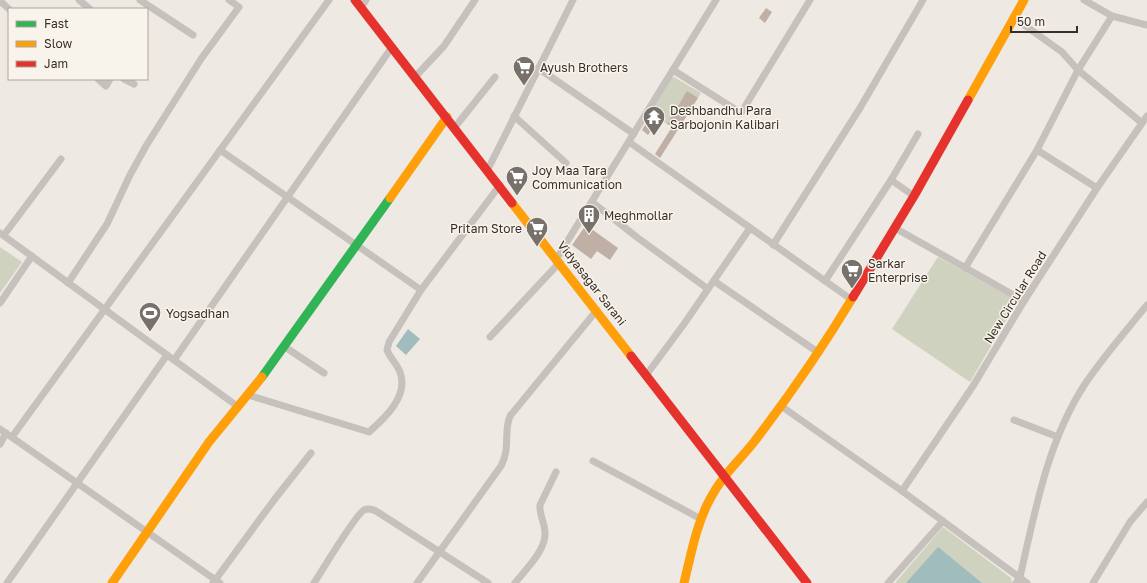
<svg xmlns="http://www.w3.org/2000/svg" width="1147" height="583" font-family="'Golos Text',sans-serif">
	<rect width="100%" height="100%" fill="#eee9e3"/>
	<g fill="#ced2be">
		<path d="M674,77L701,93L698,98L687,92L667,124L648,112L670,78Z"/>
		<path d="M0,247L22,262L0,293Z"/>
		<path d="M938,257L1017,301L970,382L892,329Z"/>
		<path d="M943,527L1011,578L1012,583H895Z"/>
	</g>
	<g fill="#a0bcbd">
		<path d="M408,329L420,339L406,355L396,346Z"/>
		<path d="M938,547L982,583H906Z"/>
	</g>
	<g fill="#c0afa5">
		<path d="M766,8L772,12L765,23L759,18Z"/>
		<path d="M687,91L698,98L660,158L655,154L672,127L667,124Z"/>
		<path d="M648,120L655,125L648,135L642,130Z"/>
		<path d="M586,225L618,248L610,260L597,251L591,259L572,245Z"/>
	</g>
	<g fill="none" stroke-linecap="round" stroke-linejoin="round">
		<g stroke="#c6c1bc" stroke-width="7">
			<path d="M79,0L90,9"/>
			<path d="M140,0L193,35"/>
			<path d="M1084,0L1112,16L1147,25"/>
			<path d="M0,1L9,9"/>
			<path d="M361,8L366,0"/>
			<path d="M1112,16L1078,70L1142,123"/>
			<path d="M538,68L634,134"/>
			<path d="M673,70L741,113L810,0"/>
			<path d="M415,77L444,46L475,0"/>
			<path d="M98,79L106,86L110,79"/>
			<path d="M124,79L134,84"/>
			<path d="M514,116L566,163"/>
			<path d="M455,127L495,77"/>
			<path d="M629,142L852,300"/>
			<path d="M220,150L421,290"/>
			<path d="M1037,150L1097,188"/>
			<path d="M488,169L573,0"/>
			<path d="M891,180L914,196"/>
			<path d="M592,202L638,238L708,289"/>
			<path d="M895,228L1024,301"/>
			<path d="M0,233L237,406"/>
			<path d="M4,235L61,159"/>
			<path d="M773,245L860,108L923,0"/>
			<path d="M557,258L716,0"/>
			<path d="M965,268L1037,150L1078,70L1062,52L1013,17"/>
			<path d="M714,281L819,353"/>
			<path d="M825,281L891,180L918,134"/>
			<path d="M68,283L107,224L130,175L146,146L201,59L239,7L229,0"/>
			<path d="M0,303L32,256"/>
			<path d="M490,337L560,262"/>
			<path d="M285,347L324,373"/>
			<path d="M174,360L392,47"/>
			<path d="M647,374L684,324L750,228"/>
			<path d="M248,395L369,432C385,418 409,396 400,372C397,364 390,358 387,350L389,342L421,290L500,185"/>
			<path d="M781,406L902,491L1027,583"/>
			<path d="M1014,420L1058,437"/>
			<path d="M0,429L220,583"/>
			<path d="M12,437L329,0"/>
			<path d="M0,444L6,433"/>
			<path d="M593,461L701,519"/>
			<path d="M902,491L973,386L1024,301L1097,188L1147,116"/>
			<path d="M7,583L167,355"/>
			<path d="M213,583L274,500L311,453"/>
			<path d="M314,583C322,571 355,515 364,510C368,508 372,509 376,511L488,583"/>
			<path d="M417,583L501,466C511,447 503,434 510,416L597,310"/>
			<path d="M515,583C525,570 546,550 545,533C545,523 539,515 540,505L556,472"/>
			<path d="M888,583L943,521"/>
			<path d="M1016,583L1020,577C1035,512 1047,442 1085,384C1103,357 1126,331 1147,305"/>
			<path d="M1093,583L1130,522L1147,502"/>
		</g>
		<path stroke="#30b455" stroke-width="9" d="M262,377L390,198"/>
		<g stroke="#ff9f0a" stroke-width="9">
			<path d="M968,100L1024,0"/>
			<path d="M390,198L447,117"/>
			<path d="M512,203L631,356"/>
			<path d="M112,583L209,442L262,377"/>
			<path d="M684,583C691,555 696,525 710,499C721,477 739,461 754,442C790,395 823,347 853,297"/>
		</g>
		<g stroke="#e5322d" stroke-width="9">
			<path d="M355,0L512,203"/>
			<path d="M853,297L914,196L968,100"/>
			<path d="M631,356L807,583"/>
		</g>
	</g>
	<defs>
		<g id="supermarket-pin" transform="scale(1.15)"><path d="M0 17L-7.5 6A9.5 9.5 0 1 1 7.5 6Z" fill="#77706b" stroke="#f9f4eb"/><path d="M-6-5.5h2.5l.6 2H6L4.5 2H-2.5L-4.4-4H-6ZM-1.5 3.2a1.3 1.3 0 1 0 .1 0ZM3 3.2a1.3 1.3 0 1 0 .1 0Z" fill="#fff"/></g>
		<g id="temple-pin" transform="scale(1.15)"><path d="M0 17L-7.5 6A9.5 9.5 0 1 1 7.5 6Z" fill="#77706b" stroke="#f9f4eb"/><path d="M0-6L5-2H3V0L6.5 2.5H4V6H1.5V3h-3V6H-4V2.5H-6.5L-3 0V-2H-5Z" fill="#fff"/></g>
		<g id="building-pin" transform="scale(1.15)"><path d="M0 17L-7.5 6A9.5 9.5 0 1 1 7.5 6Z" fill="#77706b" stroke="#f9f4eb"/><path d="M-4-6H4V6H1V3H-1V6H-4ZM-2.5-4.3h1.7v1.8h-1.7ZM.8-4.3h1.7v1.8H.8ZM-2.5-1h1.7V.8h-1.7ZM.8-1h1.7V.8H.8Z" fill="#fff"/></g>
		<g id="stadium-pin" transform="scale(1.15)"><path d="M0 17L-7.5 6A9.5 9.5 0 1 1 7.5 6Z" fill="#77706b" stroke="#f9f4eb"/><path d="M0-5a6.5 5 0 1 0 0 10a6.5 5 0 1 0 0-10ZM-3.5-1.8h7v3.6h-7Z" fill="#fff"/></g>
	</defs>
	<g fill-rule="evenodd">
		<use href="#supermarket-pin" x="524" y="67"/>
		<use href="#temple-pin" x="654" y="117"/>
		<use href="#supermarket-pin" x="517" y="177"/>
		<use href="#building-pin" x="589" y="215"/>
		<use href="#supermarket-pin" x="537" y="228"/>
		<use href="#supermarket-pin" x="852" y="270"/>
		<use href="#stadium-pin" x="150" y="313"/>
	</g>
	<g text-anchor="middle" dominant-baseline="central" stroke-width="3" stroke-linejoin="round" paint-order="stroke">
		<g font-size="12" fill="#372f2a" stroke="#f9f4eb" text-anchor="start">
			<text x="540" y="67">Ayush Brothers</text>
			<text x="670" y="110">Deshbandhu Para<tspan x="670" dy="14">Sarbojonin Kalibari</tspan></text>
			<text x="532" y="170">Joy Maa Tara<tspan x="532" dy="14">Communication</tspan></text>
			<text x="604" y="215">Meghmollar</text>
			<text x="522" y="228" text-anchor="end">Pritam Store</text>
			<text x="868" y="263">Sarkar<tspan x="868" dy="14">Enterprise</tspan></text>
			<text x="166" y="313">Yogsadhan</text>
		</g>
		<g font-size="12" fill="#372f2a" stroke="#f9f4eb">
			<text transform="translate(592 283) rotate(52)">Vidyasagar Sarani</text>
			<text transform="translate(1015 297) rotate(-58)">New Circular Road</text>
		</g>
	</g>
	<rect x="8" y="8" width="140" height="72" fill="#f9f4eb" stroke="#aba59e"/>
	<rect x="16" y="21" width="20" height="6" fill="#30b455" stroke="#aba59e"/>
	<text x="44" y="28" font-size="12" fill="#372f2a">Fast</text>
	<rect x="16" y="41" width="20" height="6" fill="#ff9f0a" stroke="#aba59e"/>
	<text x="44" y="48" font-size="12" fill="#372f2a">Slow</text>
	<rect x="16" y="61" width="20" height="6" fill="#e5322d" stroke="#aba59e"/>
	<text x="44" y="68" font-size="12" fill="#372f2a">Jam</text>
	<path d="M1011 26v6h66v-6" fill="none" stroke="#372f2a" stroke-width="2"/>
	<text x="1017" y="26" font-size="12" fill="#372f2a" stroke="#f9f4eb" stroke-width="3" paint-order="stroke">50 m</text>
</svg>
